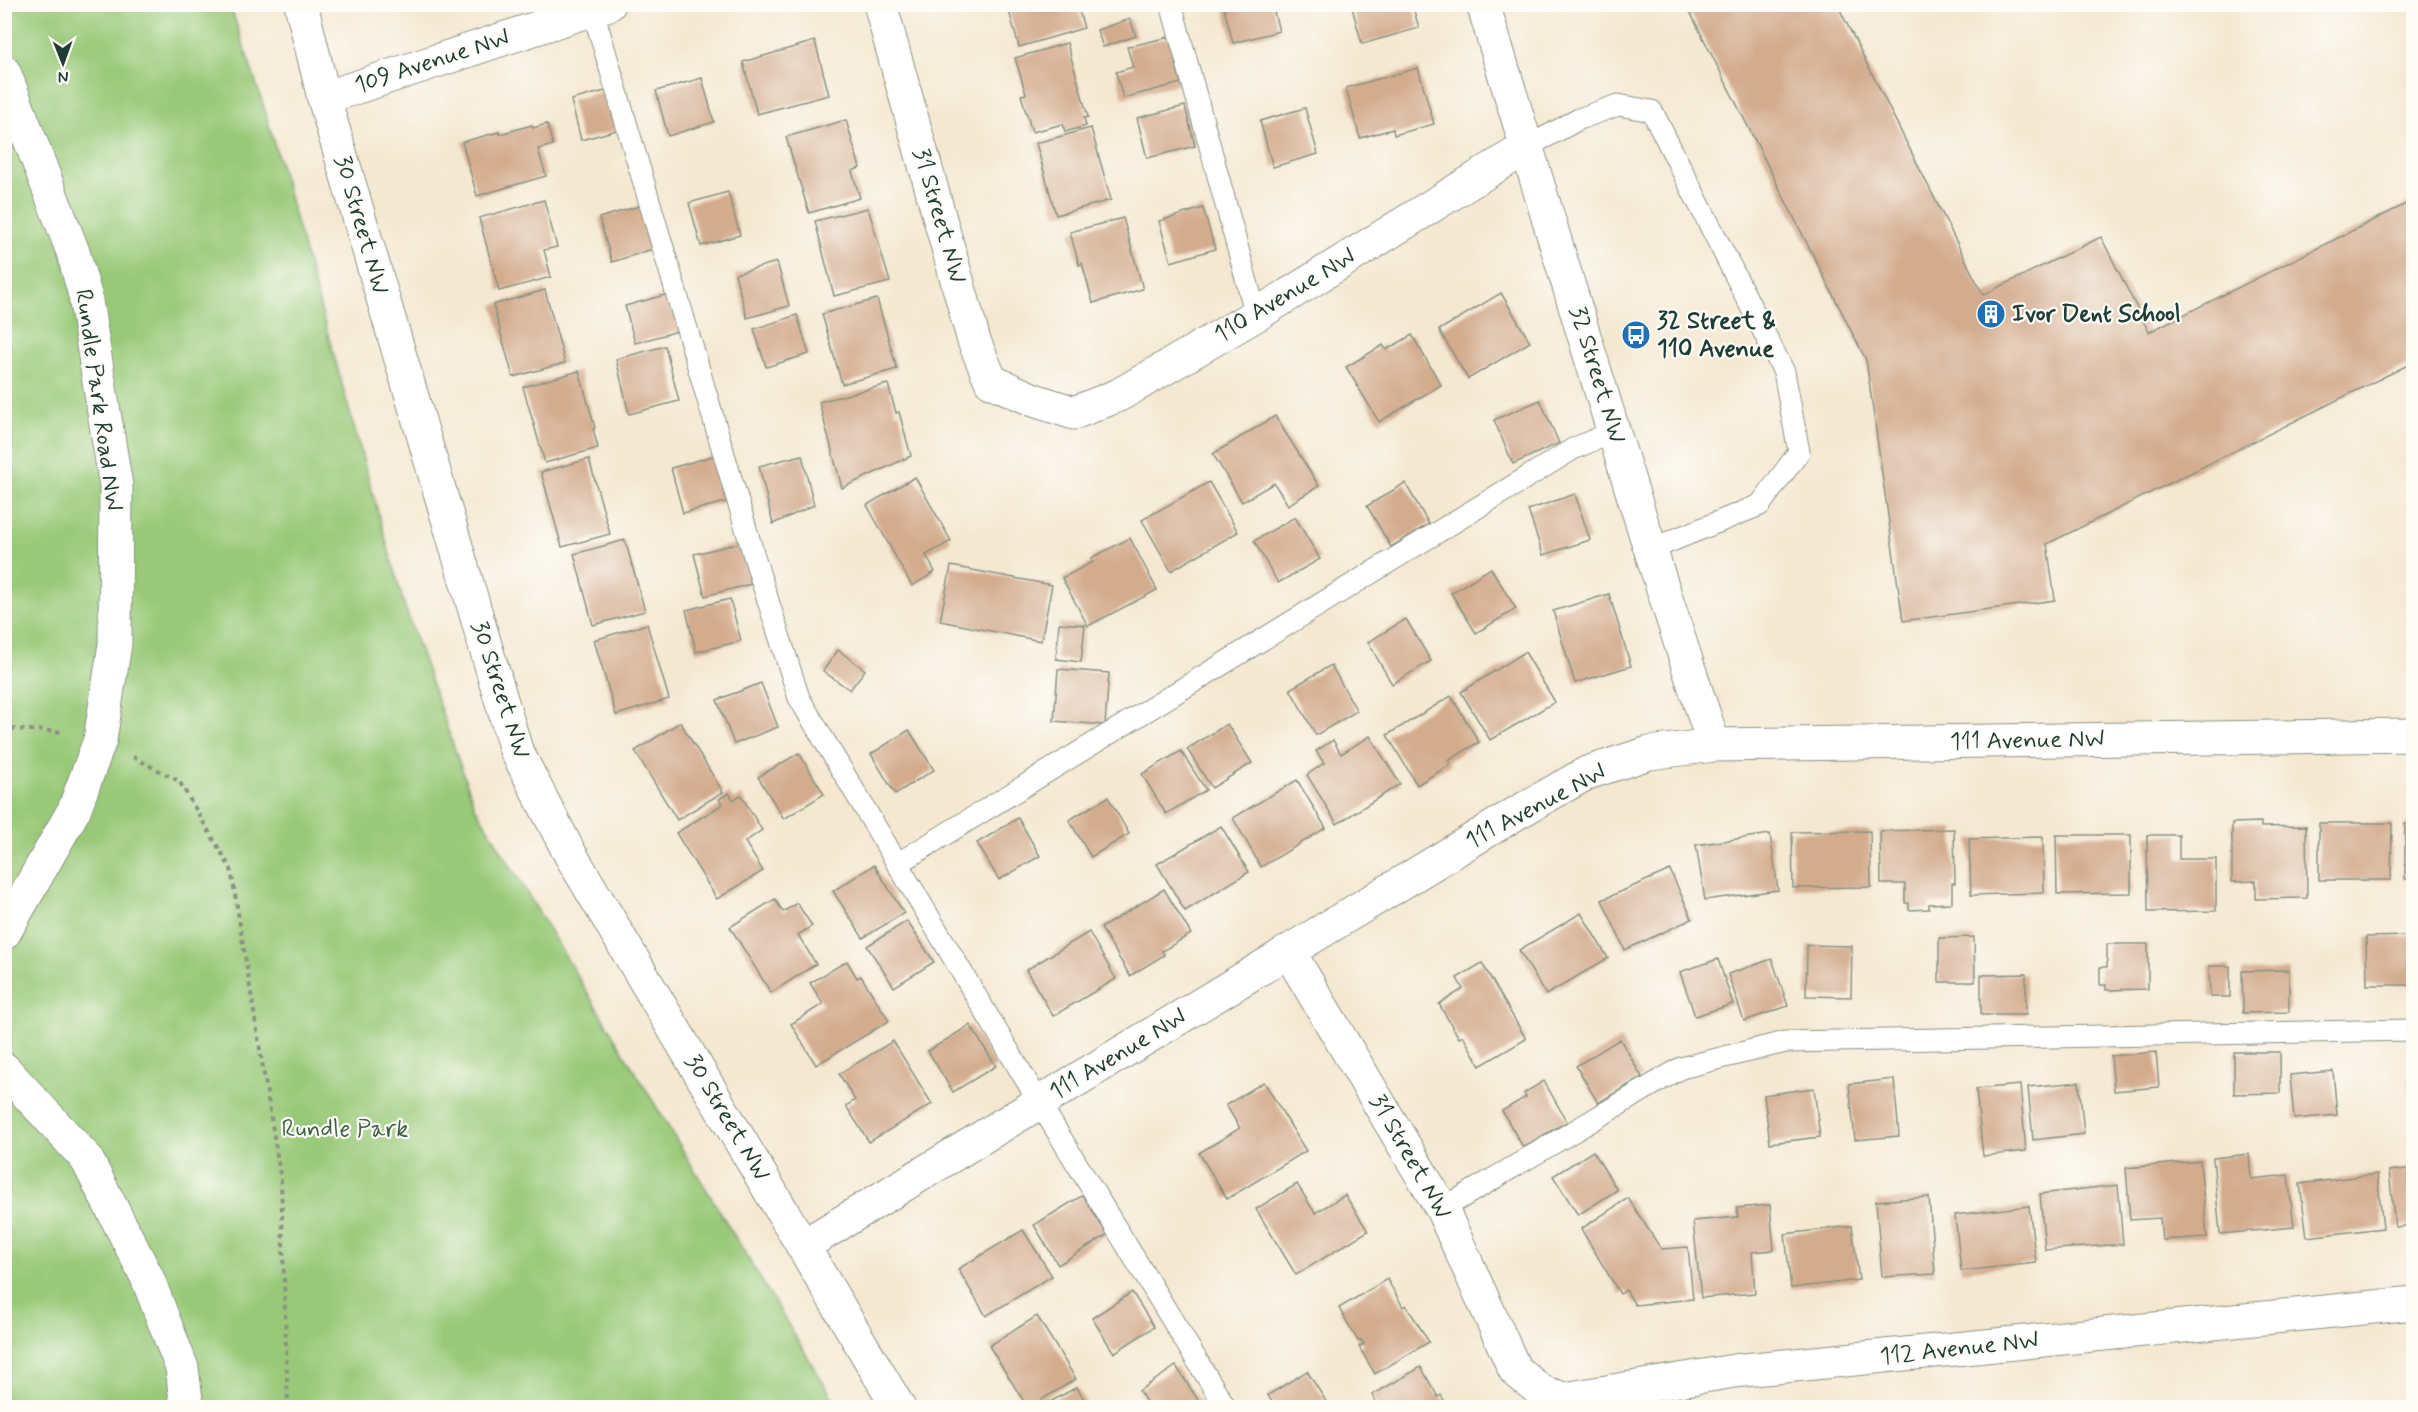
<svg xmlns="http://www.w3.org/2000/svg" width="2418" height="1412" font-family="Mynerve,sans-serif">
	<rect width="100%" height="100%" fill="#fdfcf7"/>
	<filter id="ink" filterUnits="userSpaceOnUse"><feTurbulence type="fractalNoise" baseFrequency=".0167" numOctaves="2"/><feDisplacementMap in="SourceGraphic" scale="12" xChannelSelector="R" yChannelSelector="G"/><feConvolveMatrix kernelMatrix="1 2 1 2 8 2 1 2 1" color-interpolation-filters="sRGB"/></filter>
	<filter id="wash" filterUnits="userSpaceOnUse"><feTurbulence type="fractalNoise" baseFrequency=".008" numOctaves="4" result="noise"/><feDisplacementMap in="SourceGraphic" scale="24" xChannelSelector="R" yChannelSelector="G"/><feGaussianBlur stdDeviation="1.35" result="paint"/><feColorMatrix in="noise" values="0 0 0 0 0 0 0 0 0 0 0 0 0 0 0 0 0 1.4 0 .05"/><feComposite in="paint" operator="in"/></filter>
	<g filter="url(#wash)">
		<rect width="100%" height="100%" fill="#f4e8d1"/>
		<path fill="#99c978" stroke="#5c8356" stroke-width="1.5" d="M5,5H230L263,104L405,608L475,807L838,1407L5,1408Z"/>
		<g id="blocks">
			<g fill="#d3ac8e">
				<path d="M1007,4H1077L1084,28L1019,47Z"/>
				<path d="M1223,4H1272L1279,31L1233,43Z"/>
				<path d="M1351,4H1412L1419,28L1362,44Z"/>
				<path d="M1686,4H1837L1983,295L2101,237L2149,332L2414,200V362L2047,544L2055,600L1903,621L1866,360Z"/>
				<path d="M1130,19L1136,36L1103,47L1097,30Z"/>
				<path d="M1169,37L1181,83L1123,98L1116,72L1133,67L1127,47Z"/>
				<path d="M815,41L829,95L757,114L743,62Z"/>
				<path d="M1067,43L1088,117L1084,118L1086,126L1065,132L1063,124L1032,132L1021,95L1026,94L1015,58Z"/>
				<path d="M1418,68L1434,124L1394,135L1393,129L1360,138L1346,88Z"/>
				<path d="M702,78L714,122L668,136L656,91Z"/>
				<path d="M613,89L624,128L581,140L571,100Z"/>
				<path d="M1185,106L1195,146L1147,158L1137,118Z"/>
				<path d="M1305,108L1318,154L1273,167L1260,121Z"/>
				<path d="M846,120L860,168L852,171L860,198L809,213L786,137Z"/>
				<path d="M547,124L553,145L538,149L546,176L477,196L462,142L499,132L500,134L532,125L533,128Z"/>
				<path d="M1091,128L1111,200L1056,215L1036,143Z"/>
				<path d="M728,192L740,235L701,246L689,203Z"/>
				<path d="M544,200L557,247L544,250L551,277L499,291L479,218Z"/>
				<path d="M643,205L656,248L612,262L599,218Z"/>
				<path d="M868,208L890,282L834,296L815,221Z"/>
				<path d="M1203,208L1215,249L1171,262L1159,221Z"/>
				<path d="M1123,218L1143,289L1093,303L1082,263L1079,265L1070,232Z"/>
				<path d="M777,262L789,306L747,318L735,274Z"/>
				<path d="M545,290L565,363L513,377L493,305Z"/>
				<path d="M672,293L682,330L635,343L625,306Z"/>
				<path d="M1501,293L1530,342L1468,379L1439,330Z"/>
				<path d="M877,299L897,369L842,384L822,314Z"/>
				<path d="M797,315L809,354L766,367L754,329Z"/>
				<path d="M1412,335L1441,385L1379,422L1346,367L1383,345L1386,350Z"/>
				<path d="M665,346L679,401L629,414L616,359Z"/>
				<path d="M579,371L595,428L593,429L598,448L545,463L523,387Z"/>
				<path d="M888,384L896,413L899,412L911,456L842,488L819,402Z"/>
				<path d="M1540,400L1559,443L1513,464L1494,420Z"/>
				<path d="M1275,416L1319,486L1288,505L1274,483L1242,502L1213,454Z"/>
				<path d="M716,455L729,501L683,513L671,468Z"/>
				<path d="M802,455L814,505L773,524L759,466Z"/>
				<path d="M589,459L610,534L562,547L541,472Z"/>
				<path d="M915,477L951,541L926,555L935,572L912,586L867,505Z"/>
				<path d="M1209,482L1238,532L1171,571L1142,520Z"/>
				<path d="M1405,483L1429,524L1391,547L1367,506Z"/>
				<path d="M1575,494L1590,540L1543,555L1528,510Z"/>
				<path d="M1295,517L1320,559L1278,583L1254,541Z"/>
				<path d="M1130,538L1157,590L1088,626L1062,578L1093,562L1091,558Z"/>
				<path d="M625,540L645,611L593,625L574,554Z"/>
				<path d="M740,543L751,584L705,596L694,554Z"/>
				<path d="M951,566L1052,585L1041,641L940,621Z"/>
				<path d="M1491,568L1516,609L1476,633L1451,593Z"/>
				<path d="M1609,594L1631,666L1575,683L1553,611Z"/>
				<path d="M730,599L741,641L696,652L686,610Z"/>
				<path d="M1406,619L1431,661L1392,684L1368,642Z"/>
				<path d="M1059,623L1085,625L1081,662L1056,659Z"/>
				<path d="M647,624L669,699L616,715L594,640Z"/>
				<path d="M838,650L865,670L850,690L823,671Z"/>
				<path d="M1525,652L1555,702L1490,740L1461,692Z"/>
				<path d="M1331,665L1357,711L1316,735L1290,689Z"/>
				<path d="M1058,669L1109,673L1105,725L1054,721Z"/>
				<path d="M761,683L778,727L734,744L717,700Z"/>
				<path d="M1451,696L1479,742L1448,761L1451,764L1417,785L1387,735Z"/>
				<path d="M680,722L723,792L677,820L635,751Z"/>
				<path d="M1227,724L1252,763L1212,788L1187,749Z"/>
				<path d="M909,730L934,770L895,794L871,754Z"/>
				<path d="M1370,736L1400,784L1337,824L1307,775L1324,763L1316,751L1333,740L1341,754Z"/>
				<path d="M1181,751L1206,790L1166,814L1142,774Z"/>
				<path d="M799,753L824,794L784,819L758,777Z"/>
				<path d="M1297,780L1326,828L1261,867L1233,818Z"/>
				<path d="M729,793L733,800L741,795L762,830L745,842L763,871L717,899L676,833L723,804L719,799Z"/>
				<path d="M1108,797L1129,834L1091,857L1069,820Z"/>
				<path d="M1018,818L1040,856L999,880L977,843Z"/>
				<path d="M2261,822V827L2306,826L2307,898L2256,899V881L2232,882V823Z"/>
				<path d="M2319,823H2392L2391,880H2319Z"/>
				<rect x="2405" y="824" width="9" height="55"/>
				<path d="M1221,826L1249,872L1185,911L1157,864Z"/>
				<path d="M1954,829L1955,883H1952V903L1929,904V909L1909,910V903H1905V884H1881L1880,831Z"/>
				<path d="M1870,831L1871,887L1793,888L1792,832Z"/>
				<path d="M1770,834L1778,890L1705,900L1696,845Z"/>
				<path d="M2056,835H2131V893L2057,894Z"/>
				<path d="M2147,835H2179V859H2216V911L2148,912Z"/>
				<path d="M2043,837L2044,893L1971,895L1969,839Z"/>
				<path d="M874,865L904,913L863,938L833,891Z"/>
				<path d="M1670,870L1692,919L1625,950L1602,900Z"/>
				<path d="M1164,889L1191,934L1162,951L1164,955L1130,976L1101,928Z"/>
				<path d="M775,899L783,912L797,903L812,926L798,935L816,964L771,993L730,927Z"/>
				<path d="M1581,913L1608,958L1546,995L1519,950Z"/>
				<path d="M907,921L934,962L894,987L867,946Z"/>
				<path d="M1089,932L1116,979L1053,1016L1026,970Z"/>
				<path d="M2413,936L2414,985H2367L2366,937Z"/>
				<path d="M1974,937L1975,982H1939V938Z"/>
				<path d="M2107,944H2148V989L2106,990V985H2100V967H2107Z"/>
				<path d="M1807,945L1852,946L1851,997L1806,996Z"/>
				<path d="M1718,959L1733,1004L1695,1016L1680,972Z"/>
				<path d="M1772,959L1788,1006L1744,1021L1728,974Z"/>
				<path d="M847,961L857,978L861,976L889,1021L816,1065L791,1024L823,1004L810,983Z"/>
				<path d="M1482,963L1526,1039L1480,1066L1463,1036L1459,1038L1439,1004L1463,989L1457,978Z"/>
				<path d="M2209,966H2230V997H2210Z"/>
				<path d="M2289,970V1012L2243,1013L2242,971Z"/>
				<path d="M2026,974V1015H1981V975Z"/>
				<path d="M970,1025L996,1066L953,1092L928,1051Z"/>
				<path d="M1620,1039L1642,1077L1598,1103L1576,1066Z"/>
				<path d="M893,1041L932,1104L869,1142L846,1106L855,1100L839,1074Z"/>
				<rect x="2409" y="1049" width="5" height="43"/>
				<path d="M2156,1052L2159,1087L2114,1091L2111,1056Z"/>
				<path d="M2234,1052H2280V1093L2234,1094Z"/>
				<path d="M2333,1071L2337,1115L2294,1119L2290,1075Z"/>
				<path d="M1894,1079L1899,1136L1855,1140L1849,1084Z"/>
				<path d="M1544,1081L1567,1122L1523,1147L1502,1111L1526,1097L1524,1093Z"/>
				<path d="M1264,1082L1306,1151L1227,1199L1199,1153L1240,1128L1226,1105Z"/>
				<path d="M2079,1082L2084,1134L2033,1140L2028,1087Z"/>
				<path d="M2020,1085L2026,1151L1983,1156L1976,1089Z"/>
				<path d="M1814,1088L1820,1137L1770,1143L1764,1095Z"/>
				<path d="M1593,1151L1617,1190L1578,1215L1553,1176Z"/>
				<path d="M2249,1154L2251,1179L2288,1175L2294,1227L2220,1234L2213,1158Z"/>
				<path d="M2200,1161L2207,1237L2162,1240L2160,1218L2130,1220L2126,1168Z"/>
				<path d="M2414,1168V1225L2395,1227L2389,1171Z"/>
				<path d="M2377,1174L2383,1228L2307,1237L2300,1184Z"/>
				<path d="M1297,1184L1315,1213L1345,1195L1368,1231L1296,1275L1256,1209Z"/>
				<path d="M2118,1185L2123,1244L2045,1250L2040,1194Z"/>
				<path d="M1083,1195L1107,1235L1058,1265L1034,1225Z"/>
				<path d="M1929,1197L1935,1274L1882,1277L1876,1201Z"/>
				<path d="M1628,1198L1661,1249L1688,1247L1693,1299L1635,1305L1626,1290L1620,1294L1581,1229Z"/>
				<path d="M1770,1205L1774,1250L1752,1252L1755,1293L1701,1298L1693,1221L1738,1217L1737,1208Z"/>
				<path d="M2029,1206L2036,1263L1961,1271L1955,1215Z"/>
				<path d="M1852,1226L1859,1280L1791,1288L1785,1234Z"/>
				<path d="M1023,1230L1052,1276L986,1316L958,1269Z"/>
				<path d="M1387,1279L1403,1307L1406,1305L1429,1342L1375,1374L1359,1347L1364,1344L1361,1340L1358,1341L1339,1308Z"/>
				<path d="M1132,1292L1154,1327L1114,1353L1092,1318Z"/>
				<path d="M1037,1316L1076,1379L1028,1408L989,1346Z"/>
				<path d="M1176,1366L1202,1406L1150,1408L1139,1391Z"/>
				<path d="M1421,1367L1438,1397L1441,1395L1448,1408H1379L1372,1395Z"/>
				<path d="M1307,1371L1329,1406L1275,1408L1268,1395Z"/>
				<path d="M1077,1387L1089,1408H1039Z"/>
				<path d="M2414,1402V1408H2373V1406Z"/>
			</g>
		</g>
	</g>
	<g filter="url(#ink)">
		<use href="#blocks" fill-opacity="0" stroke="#8a9282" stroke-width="1.5"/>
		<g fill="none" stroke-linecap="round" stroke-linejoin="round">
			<g stroke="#8a9282" stroke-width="23">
				<g id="service">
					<path d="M591,4L757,566L799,698L1039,1102L1226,1408"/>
					<path d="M1171,4L1256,315"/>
					<path d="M1527,147L1579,119L1618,105L1652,111L1784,372L1799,452L1760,505L1649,550"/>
					<path d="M897,864L1573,449L1615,431"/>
					<path d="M1442,1209L1681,1068L1785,1042L2414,1030"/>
				</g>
			</g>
			<g stroke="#8a9282" stroke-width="35">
				<g id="minor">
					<path d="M301,4L324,98L516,750L570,854L899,1408"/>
					<path d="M880,4L974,341L991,381L1034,400L1074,413L1119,395L1256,315L1527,147"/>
					<path d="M1483,4C1559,252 1632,500 1714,745"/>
					<path d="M4,72L73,252L85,295L116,486L115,644L100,740L74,810L4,933"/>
					<path d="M324,98L609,4"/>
					<path d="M1289,952L1442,1209L1515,1370L1542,1392L1564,1399L1734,1371L2414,1303"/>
					<path d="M4,1069L86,1158L147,1277L182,1368L187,1408"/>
					<path d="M803,1246L1515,814L1587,773L1649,753L1714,745L2414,735"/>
				</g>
			</g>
			<g stroke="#8a9282" stroke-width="4" stroke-dasharray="4.5 4.5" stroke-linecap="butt">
				<path d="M4,735L12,729L65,732"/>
				<path d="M133,757L179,781L231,869L281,1180L288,1408"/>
			</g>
			<use href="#service" stroke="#fff" stroke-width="21"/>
			<use href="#minor" stroke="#fff" stroke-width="33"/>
		</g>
	</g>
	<defs>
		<g id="building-disc" transform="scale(1.5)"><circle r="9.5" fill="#1f6fb2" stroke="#fdfcf7"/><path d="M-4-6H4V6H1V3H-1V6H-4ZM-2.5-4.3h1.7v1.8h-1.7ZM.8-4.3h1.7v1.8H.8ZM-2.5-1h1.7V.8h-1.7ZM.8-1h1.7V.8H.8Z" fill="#fff"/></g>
		<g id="bus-disc" transform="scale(1.5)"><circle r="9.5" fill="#1f6fb2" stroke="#fdfcf7"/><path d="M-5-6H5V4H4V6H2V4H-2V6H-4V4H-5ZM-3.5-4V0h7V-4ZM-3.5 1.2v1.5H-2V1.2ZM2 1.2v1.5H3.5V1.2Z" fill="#fff"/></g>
	</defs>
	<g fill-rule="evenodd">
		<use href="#building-disc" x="1991" y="314"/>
		<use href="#bus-disc" x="1636" y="335"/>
	</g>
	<g text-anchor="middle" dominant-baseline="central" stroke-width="4.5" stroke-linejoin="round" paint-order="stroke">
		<g font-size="24" fill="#1f3d34" stroke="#fdfcf7">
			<text transform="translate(432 62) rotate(-18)">109 Avenue NW</text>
			<text transform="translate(939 216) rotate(74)">31 Street NW</text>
			<text transform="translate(361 225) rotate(74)">30 Street NW</text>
			<text transform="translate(1285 296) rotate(-31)">110 Avenue NW</text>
			<text transform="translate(1597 375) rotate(73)">32 Street NW</text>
			<text transform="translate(98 400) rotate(82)">Rundle Park Road NW</text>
			<text transform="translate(500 690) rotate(72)">30 Street NW</text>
			<text transform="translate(2027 741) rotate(-1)">111 Avenue NW</text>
			<text transform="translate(1536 807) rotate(-28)">111 Avenue NW</text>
			<text transform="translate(1118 1055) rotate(-31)">111 Avenue NW</text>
			<text transform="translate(727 1118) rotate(59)">30 Street NW</text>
			<text transform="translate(1410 1157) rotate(60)">31 Street NW</text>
			<text transform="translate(1959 1349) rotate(-6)">112 Avenue NW</text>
		</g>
		<g font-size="24" font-weight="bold" fill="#1f3d34" stroke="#fdfcf7" text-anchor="start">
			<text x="2012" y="314">Ivor Dent School</text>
			<text x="1657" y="321">32 Street &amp;<tspan x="1657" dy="28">110 Avenue</tspan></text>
		</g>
		<g font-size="24" fill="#3e6045" stroke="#fdfcf7">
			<text x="345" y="1129">Rundle Park</text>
		</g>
	</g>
	<rect width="2418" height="1412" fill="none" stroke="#fdfcf7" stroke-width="24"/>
	<g transform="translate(63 63) rotate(179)" stroke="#fdfcf7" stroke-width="4.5" paint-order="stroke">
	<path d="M0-4.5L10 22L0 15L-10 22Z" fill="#1f3d34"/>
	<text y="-9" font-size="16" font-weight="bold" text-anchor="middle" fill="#1f3d34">N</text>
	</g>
</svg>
